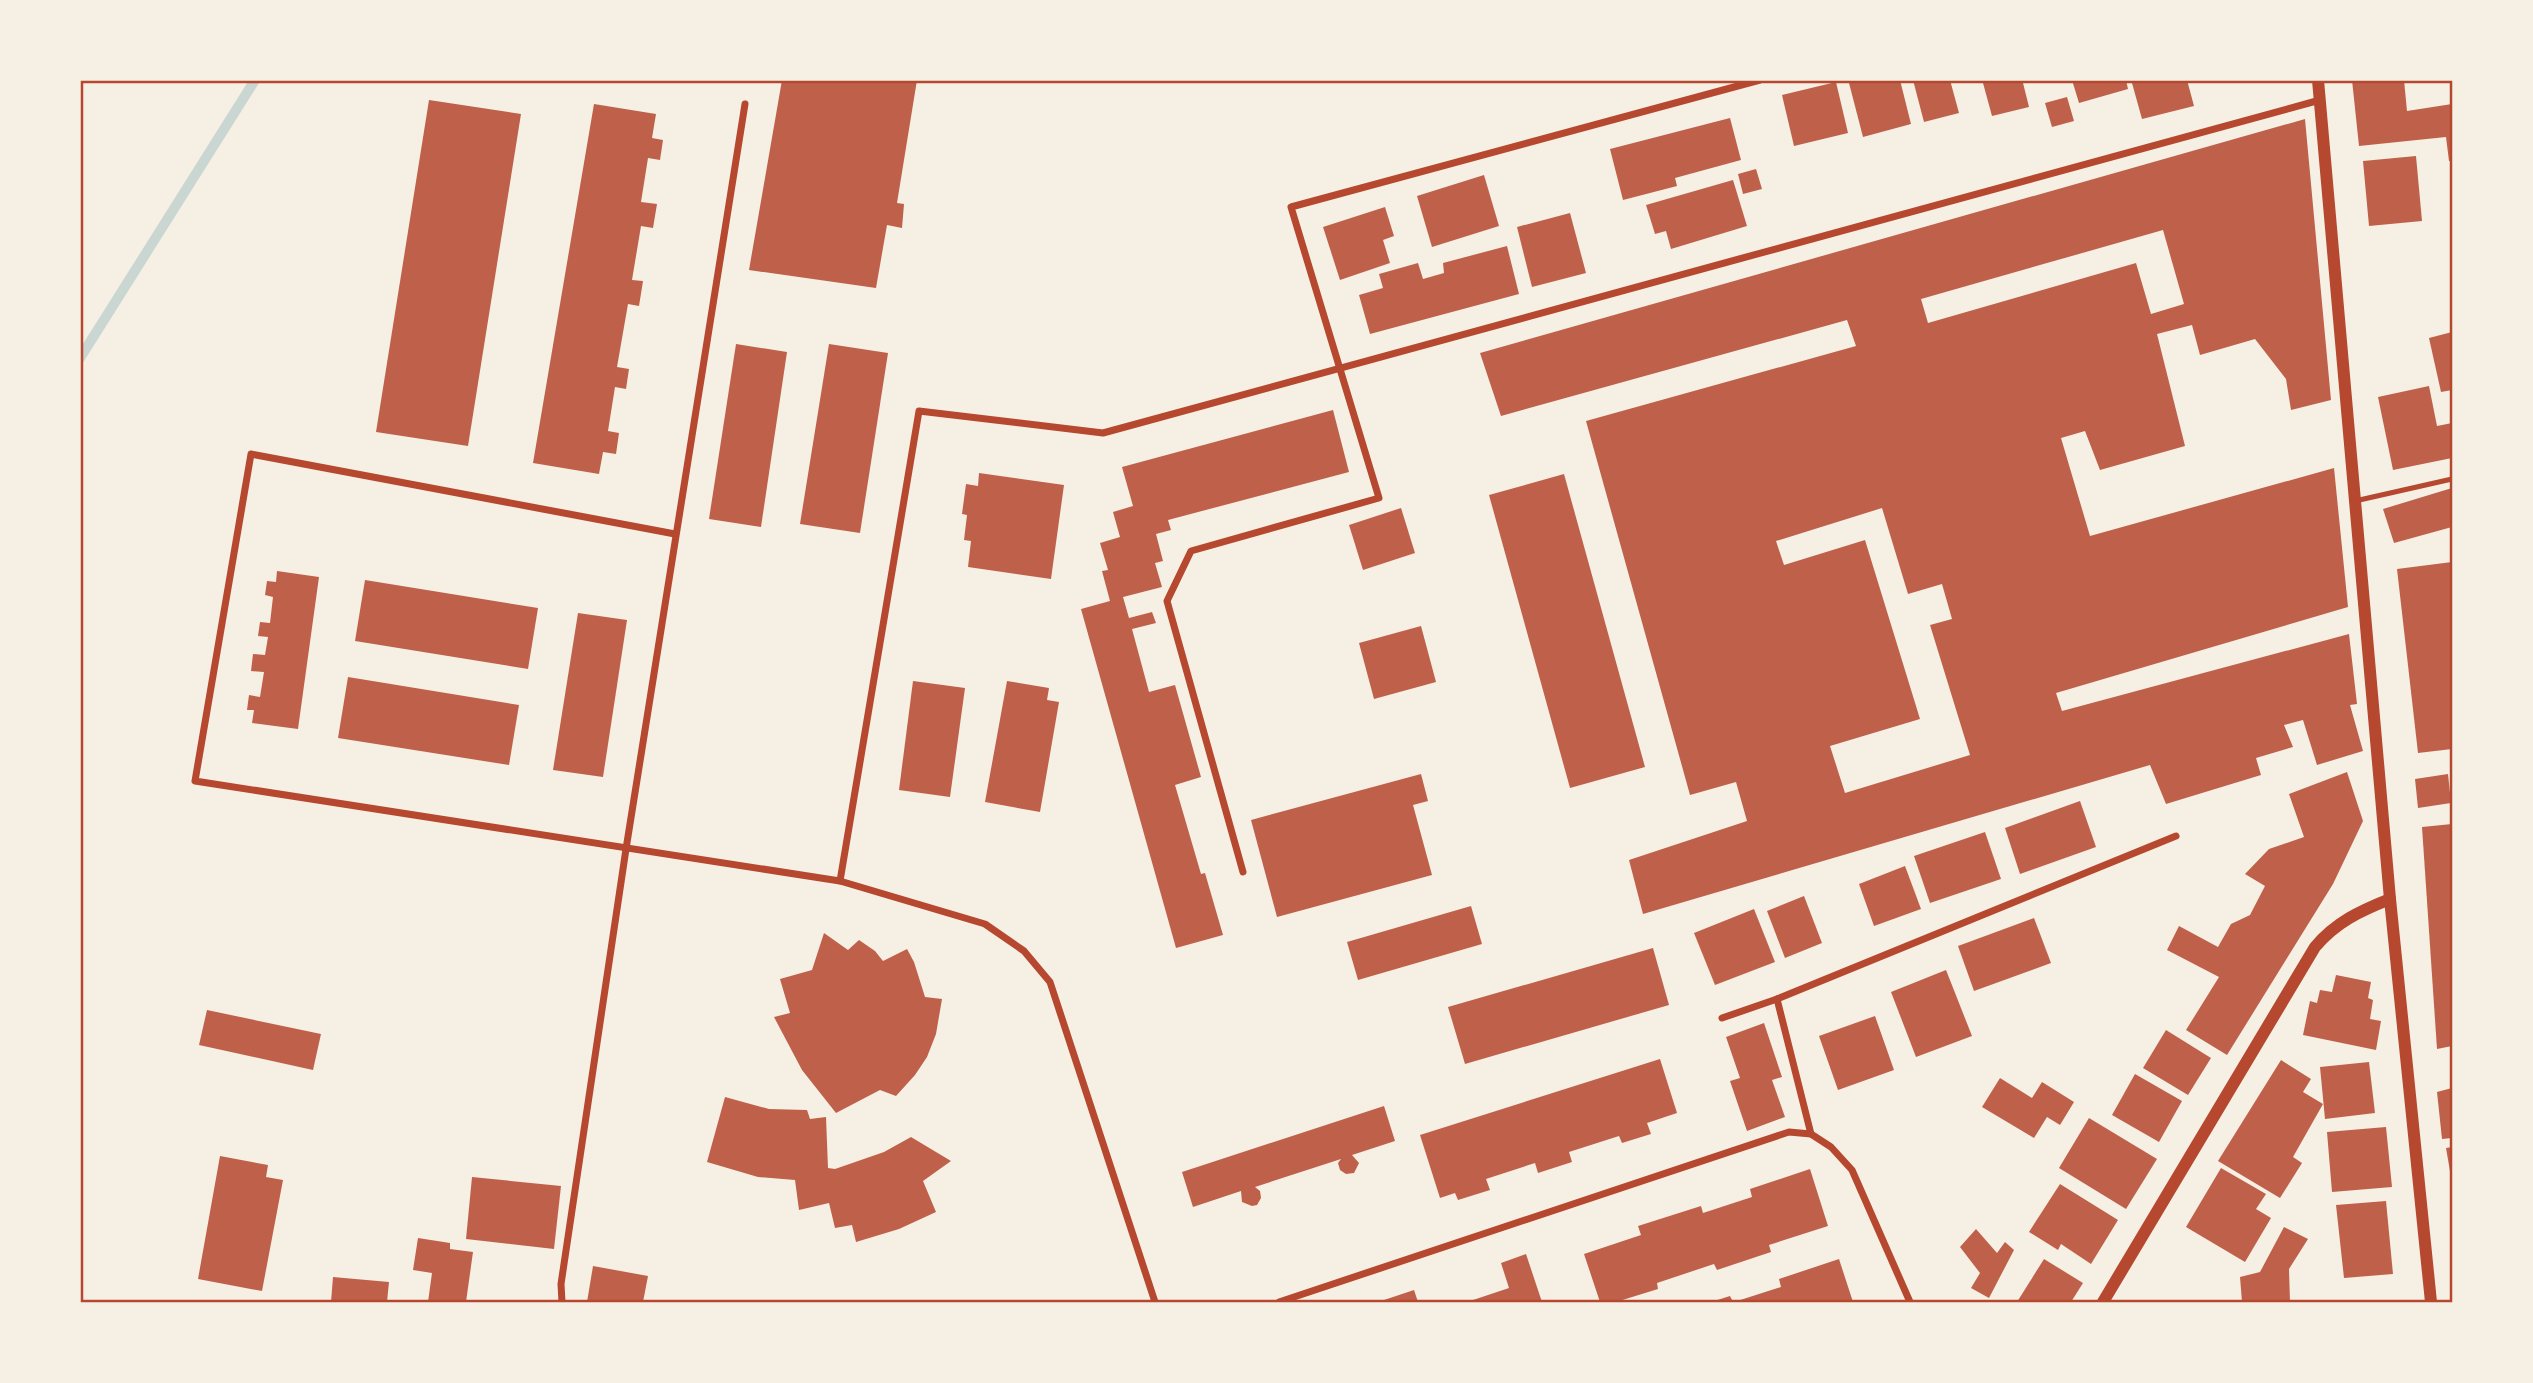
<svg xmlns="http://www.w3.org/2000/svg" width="2533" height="1383" font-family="Figtree,sans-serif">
	<rect width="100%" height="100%" fill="#f6efe4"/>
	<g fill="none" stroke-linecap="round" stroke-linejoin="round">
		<path stroke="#c9d6d2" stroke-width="10" d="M80,358L255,80"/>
	</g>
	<g fill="#bf614a" fill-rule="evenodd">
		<path d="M782,80H917L897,203L904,204L902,228L887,225L876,288L749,270Z"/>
		<path d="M1858,80H1900L1911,124L1863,137L1849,83Z"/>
		<path d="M1913,80H1950L1959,113L1924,122Z"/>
		<path d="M1989,80H2030L2023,83L2029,107L1992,116L1983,83Z"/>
		<path d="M2072,80H2126L2128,89L2079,103Z"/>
		<path d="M2141,80H2187L2194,106L2142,119L2132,83Z"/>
		<path d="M2352,80H2404L2407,111L2452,104V161H2449L2446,137L2359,146Z"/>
		<path d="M1836,82L1848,133L1794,146L1782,95Z"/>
		<path d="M2067,97L2074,121L2052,127L2045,103Z"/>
		<path d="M429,100L521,114L468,446L376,432Z"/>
		<path d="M594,104L656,114L652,138L663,140L660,160L648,158L641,202L657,204L653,228L641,226L632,280L643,281L639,306L628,304L617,367L629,369L626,389L615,387L608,431L619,433L616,454L603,452L599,474L533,463Z"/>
		<path d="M1730,118L1741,160L1675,178L1677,186L1623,200L1610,149Z"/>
		<path d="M2305,119L2331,400L2291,410L2286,379L2255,339L2200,355L2192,325L2157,334L2185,446L2100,470L2085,431L2061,438L2090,536L2334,468L2348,607L2056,693L2062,711L2349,634L2357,704L2350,705L2363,751L2317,765L2303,720L2284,725L2293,747L2256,758L2261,775L2166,804L2150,765L1643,914L1629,860L1747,821L1736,782L1690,795L1586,421L1856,346L1847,320L1501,416L1480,353ZM2163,230L2184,304L2151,314L2136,263L1928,323L1921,299ZM1882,508L1908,594L1942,584L1952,619L1930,625L1970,755L1845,793L1830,746L1920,719L1865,540L1784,565L1776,541Z"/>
		<path d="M2416,156L2422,221L2369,226L2363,161Z"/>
		<path d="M1756,169L1762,189L1743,194L1738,174Z"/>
		<path d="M1484,175L1499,226L1432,247L1417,196Z"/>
		<path d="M1733,180L1747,226L1671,249L1666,231L1655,234L1646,205Z"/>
		<path d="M1385,207L1394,236L1383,240L1390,263L1340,280L1323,227Z"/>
		<path d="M1570,213L1586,273L1532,287L1517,227Z"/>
		<path d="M1507,246L1519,294L1370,334L1359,295L1383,288L1379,274L1418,263L1423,279L1444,273L1443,263Z"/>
		<path d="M2452,332V390L2441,392L2429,338Z"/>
		<path d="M736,344L787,352L761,527L709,519Z"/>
		<path d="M829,344L888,353L860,533L800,524Z"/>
		<path d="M2429,386L2437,426L2452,423V458L2393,470L2378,397Z"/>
		<path d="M1333,410L1349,472L1168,520L1171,530L1156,534L1163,561L1155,563L1162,587L1123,597L1129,618L1152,612L1156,623L1132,629L1149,692L1175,685L1201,777L1175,785L1201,874L1205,873L1223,935L1176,948L1081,609L1110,601L1102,571L1108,570L1100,543L1120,537L1113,512L1133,506L1122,467Z"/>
		<path d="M979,473L1064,485L1051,579L968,567L971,541L964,540L967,515L962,514L966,484L978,486Z"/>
		<path d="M1564,474L1645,767L1570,788L1489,495Z"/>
		<path d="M2452,488V527L2394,543L2383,509Z"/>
		<path d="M1401,508L1415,553L1363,570L1349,525Z"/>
		<path d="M2452,562V749L2418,753L2397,569Z"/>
		<path d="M277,571L319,577L298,729L252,723L254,710H247L249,695L260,697L264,672L251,671L253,654L265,655L268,637L258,636L260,622L270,623L273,597L265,595L267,581L276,582Z"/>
		<path d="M365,580L538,608L528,669L355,641Z"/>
		<path d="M578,613L627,620L603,777L553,770Z"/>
		<path d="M1421,626L1436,682L1374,699L1359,643Z"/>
		<path d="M348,677L519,705L509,765L338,738Z"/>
		<path d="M913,681L965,688L950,797L899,790Z"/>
		<path d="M1007,681L1049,688L1047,700L1059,702L1040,812L985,802Z"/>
		<path d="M2347,772L2363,821L2333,884L2227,1055L2186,1030L2219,977L2167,950L2179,926L2218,947L2231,924L2250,915L2265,886L2245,874L2269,849L2304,837L2289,794Z"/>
		<path d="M1421,774L1428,801L1413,805L1432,875L1277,917L1251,820Z"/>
		<path d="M2448,774L2451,803L2418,808L2415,779Z"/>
		<path d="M2080,801L2096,847L2020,874L2005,828Z"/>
		<path d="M2452,824V1046L2437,1049L2422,827Z"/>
		<path d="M1985,832L2001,879L1930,903L1914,856Z"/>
		<path d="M1905,866L1921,909L1874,926L1859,884Z"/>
		<path d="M1804,896L1822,943L1785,958L1767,911Z"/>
		<path d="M1471,906L1482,944L1358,980L1347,942Z"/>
		<path d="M1754,909L1775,962L1715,985L1694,933Z"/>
		<path d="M2034,918L2051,963L1974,991L1958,946Z"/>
		<path d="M824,933L848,950L859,940L875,951L883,961L907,949L914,962L925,997L942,999L936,1034L927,1057L915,1075L896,1096L880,1090L836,1113L802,1070L774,1017L790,1013L780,979L812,970Z"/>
		<path d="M1653,948L1669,1005L1465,1064L1448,1007Z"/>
		<path d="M1946,970L1972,1036L1916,1057L1891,992Z"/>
		<path d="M2336,975L2371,982L2368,998L2373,1000L2370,1019L2381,1021L2376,1050L2303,1035L2310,1001L2317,1003L2320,990L2332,992Z"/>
		<path d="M207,1010L321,1034L313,1070L199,1045Z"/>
		<path d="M1875,1016L1894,1070L1838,1090L1819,1036Z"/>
		<path d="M1764,1023L1782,1077L1772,1080L1785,1117L1747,1131L1730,1081L1740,1078L1726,1037Z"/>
		<path d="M2166,1030L2211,1058L2188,1095L2143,1068Z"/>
		<path d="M1660,1059L1677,1113L1647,1123L1651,1134L1622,1143L1619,1136L1569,1152L1572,1162L1538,1173L1535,1163L1486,1179L1490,1190L1458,1200L1455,1193L1440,1198L1420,1135Z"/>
		<path d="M2281,1060L2311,1079L2303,1092L2323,1104L2293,1157L2302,1163L2280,1198L2218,1161Z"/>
		<path d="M2369,1062L2375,1113L2325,1119L2320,1067Z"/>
		<path d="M2135,1074L2182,1101L2159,1142L2112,1115Z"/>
		<path d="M2000,1078L2032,1098L2042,1082L2074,1102L2060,1125L2047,1117L2034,1138L1982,1107Z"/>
		<path d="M2452,1088V1138L2442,1139L2437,1092Z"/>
		<path d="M725,1097L769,1109L807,1110L810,1119L826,1117L828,1168L835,1169L884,1152L911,1137L951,1161L923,1181L936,1212L899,1229L856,1242L852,1225L835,1228L829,1203L799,1210L795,1180L758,1177L707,1162Z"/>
		<path d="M1384,1106L1395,1141L1352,1155L1359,1163L1354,1173L1346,1174L1340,1170L1338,1163L1341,1159L1255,1187L1260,1191L1261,1198L1257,1205L1252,1206L1242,1202L1241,1191L1193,1207L1182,1172Z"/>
		<path d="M2089,1118L2157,1159L2126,1209L2059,1168Z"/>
		<path d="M2386,1127L2392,1187L2332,1192L2327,1132Z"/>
		<path d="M2452,1147V1176L2451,1177L2446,1148Z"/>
		<path d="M220,1156L268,1165L266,1177L283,1180L262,1291L198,1279Z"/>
		<path d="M2221,1168L2266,1194L2256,1209L2271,1218L2245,1262L2186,1227Z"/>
		<path d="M1810,1169L1828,1226L1769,1245L1771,1252L1717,1270L1714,1264L1657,1283L1658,1289L1616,1302H1600L1584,1254L1641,1235L1638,1226L1701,1206L1703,1213L1752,1197L1750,1189Z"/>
		<path d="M472,1177L561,1186L554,1249L466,1239Z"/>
		<path d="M2060,1184L2118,1220L2091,1264L2061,1244L2058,1250L2029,1232Z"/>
		<path d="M2386,1201L2393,1274L2344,1278L2336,1205Z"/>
		<path d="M2284,1227L2308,1239L2289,1269L2290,1302H2242L2240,1277L2260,1272Z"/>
		<path d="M1976,1229L1997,1253L2005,1242L2014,1250L1989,1298L1971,1288L1980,1273L1960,1247Z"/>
		<path d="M418,1238L450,1243V1249L473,1252L466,1302H428L432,1273L413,1270Z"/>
		<path d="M1526,1254L1542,1302H1467L1509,1288L1501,1263Z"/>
		<path d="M1839,1259L1853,1302H1734L1781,1287L1779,1279Z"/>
		<path d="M2044,1259L2083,1283L2071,1302H2017Z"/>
		<path d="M593,1266L648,1276L643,1302H587Z"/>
		<path d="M333,1277L389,1282L387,1302H331Z"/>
		<path d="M1414,1290L1418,1302H1378Z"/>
		<path d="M1730,1296L1733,1302H1711Z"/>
	</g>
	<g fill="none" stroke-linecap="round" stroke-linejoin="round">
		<path stroke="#b5482f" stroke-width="5" d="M2355,501L2452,479"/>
		<g stroke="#b5482f" stroke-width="7">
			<path d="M675,534L251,454L195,781L840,881L919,411L1103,433L2320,100"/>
			<path d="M1243,872L1167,601L1191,551L1379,498L1291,207L1760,80"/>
			<path d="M840,881L985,924L1024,951L1050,982L1155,1302"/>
			<path d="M1777,999L1811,1134"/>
			<path d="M1722,1018L1777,999L2176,836"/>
			<path d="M562,1302L561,1284L626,849L745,104"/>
			<path d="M1279,1302L1789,1132L1811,1134L1831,1147L1852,1170L1910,1302"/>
		</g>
		<g stroke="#b5482f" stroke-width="12">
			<path d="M2318,80L2390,899L2431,1302"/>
			<path d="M2103,1302L2315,947C2336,922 2360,911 2390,899"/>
		</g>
	</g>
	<rect width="2533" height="1383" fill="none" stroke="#f6efe4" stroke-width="164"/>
	<rect x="82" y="82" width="2369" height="1219" fill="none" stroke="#b5482f" stroke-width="2.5"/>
</svg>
